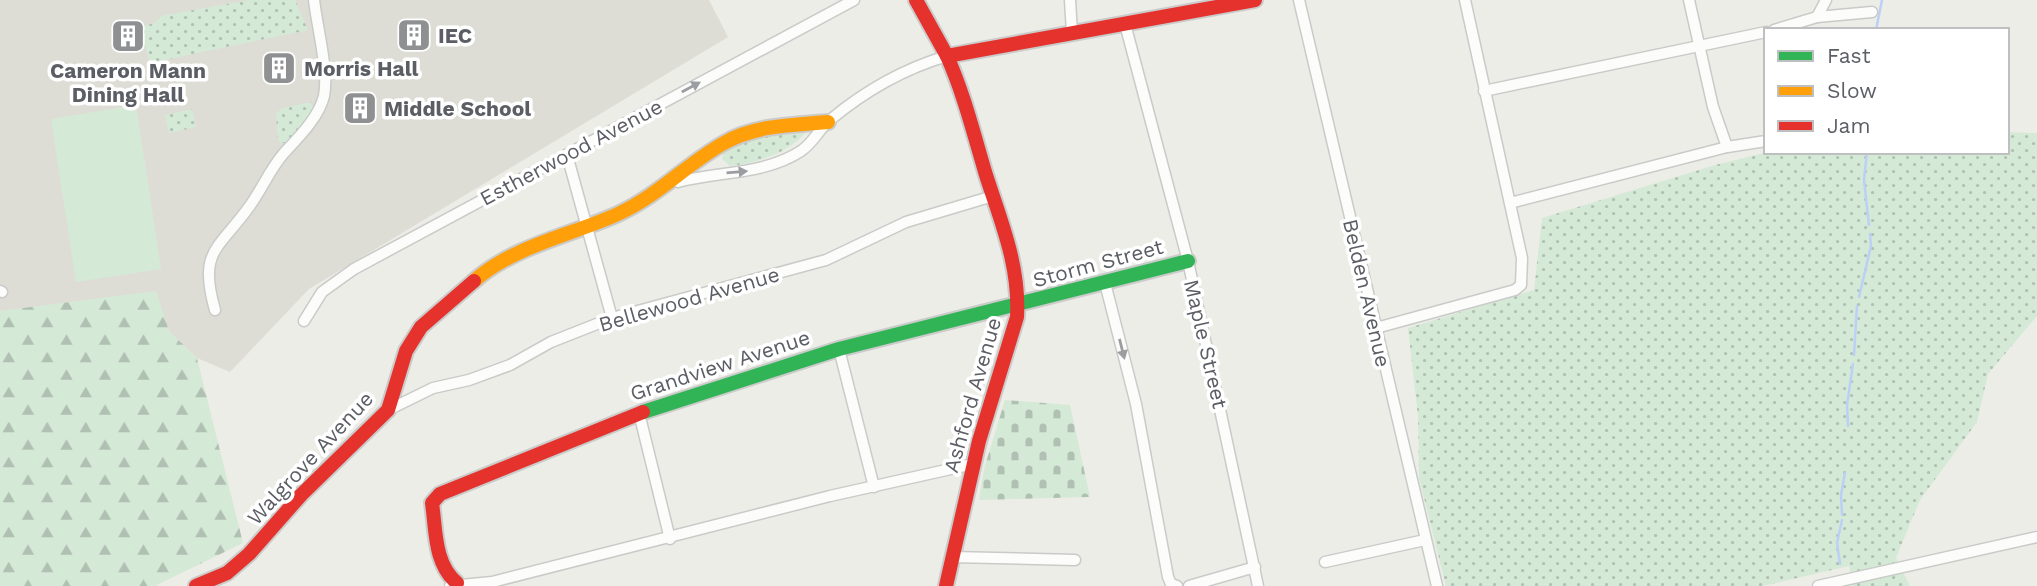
<svg xmlns="http://www.w3.org/2000/svg" width="2037" height="586" font-family="'Work Sans',sans-serif">
	<defs>
		<pattern id="grass-dots" width="8" height="8" patternUnits="userSpaceOnUse" patternTransform="scale(1.75)"><rect width="8" height="8" fill="#d5e9d7"/><path d="M2 2h.1M6 6h.1" fill="none" stroke="#b0c0b2" stroke-width="1.8" stroke-linecap="round"/></pattern>
		<pattern id="forest-firs" width="22" height="20" patternUnits="userSpaceOnUse" patternTransform="scale(1.75)"><rect width="22" height="20" fill="#d5e9d7"/><path d="M5 1l3.5 6h-7zM16 11l3.5 6h-7z" fill="#b0c0b2"/></pattern>
		<pattern id="cemetery-stones" width="16" height="16" patternUnits="userSpaceOnUse" patternTransform="scale(1.75)"><rect width="16" height="16" fill="#d5e9d7"/><path d="M2 7V4a2 2 0 0 1 4 0v3zM10 15v-3a2 2 0 0 1 4 0v3z" fill="#b0c0b2"/></pattern>
	</defs>
	<rect width="100%" height="100%" fill="#edede7"/>
	<path fill="#ddddd5" d="M0,0H709L728,37L309,289L230,372L197,358L169,332L0,311Z"/>
	<g fill="url(#grass-dots)">
		<path d="M249,0H295L308,30L150,63L140,27L155,23L161,16Z"/>
		<path d="M311,102L313,109L307,123L287,143H281L278,140L276,114L282,108Z"/>
		<path d="M192,109L196,127L169,133L165,115Z"/>
		<path d="M807,131C788,154 759,162 730,166L722,159L724,149L754,135Z"/>
		<path d="M2007,132L2037,133V316L1988,374L1977,422L1920,500L1896,558L1910,586H1853L1849,566L1763,586H1446L1419,478L1418,417L1408,328L1534,290L1542,218L1715,165L1768,152H2007Z"/>
	</g>
	<path fill="url(#forest-firs)" d="M156,291L169,331L197,358L243,543L155,586H0V311Z"/>
	<path fill="url(#cemetery-stones)" d="M1005,400L1070,405L1090,497L979,500L984,469Z"/>
	<path fill="#d5e9d7" d="M136,105L161,269L76,282L51,119Z"/>
	<g fill="none" stroke-linecap="round" stroke-linejoin="round">
		<g stroke="#bbd0f6" stroke-width="2.5">
			<path d="M1876,30L1882,0"/>
			<path d="M1867,152L1864,180L1869,225"/>
			<path d="M1859,297L1871,246L1870,234"/>
			<path d="M1854,355L1857,306"/>
			<path d="M1848,426L1847,405L1853,364"/>
			<path d="M1842,515L1841,495L1845,473"/>
			<path d="M1840,564L1837,543L1842,520"/>
		</g>
		<g stroke="#c9cbc9" stroke-width="13">
			<g id="street">
				<path d="M1070,0L1072,33"/>
				<path d="M1299,0L1437,586"/>
				<path d="M1689,0L1713,107L1727,147"/>
				<path d="M1817,17L1826,0"/>
				<path d="M1125,24L1188,261L1258,586"/>
				<path d="M1774,30L1817,17L1872,12"/>
				<path d="M1484,91L1766,32"/>
				<path d="M567,155L612,318"/>
				<path d="M678,182C719,171 764,175 801,151C814,142 819,129 830,120C866,90 903,69 947,56"/>
				<path d="M1510,203L1727,147L1766,141"/>
				<path d="M1105,283L1136,404L1168,577L1171,584L1177,586"/>
				<path d="M0,291L2,292"/>
				<path d="M215,310C198,251 218,250 249,207C262,189 270,169 284,153C299,137 319,117 324,96C329,71 317,27 314,0"/>
				<path d="M304,321L322,292L354,269L854,0"/>
				<path d="M1376,328L1515,290L1521,285L1522,258L1465,0"/>
				<path d="M839,349L874,487"/>
				<path d="M388,410L433,388L469,380L510,365L551,342L612,318L826,260L906,222L993,196"/>
				<path d="M639,413L670,539"/>
				<path d="M951,557L1075,560"/>
				<path d="M1325,562L1425,540"/>
				<path d="M450,586L492,582L830,496L973,464"/>
				<path d="M1189,586L1255,567"/>
				<path d="M1818,586L2037,537"/>
			</g>
		</g>
		<g stroke="#cacbca" stroke-width="18">
			<path id="fast" d="M643,412L839,349L1188,261"/>
		</g>
		<g stroke="#cacbca" stroke-width="18">
			<path id="slow" d="M474,281C513,246 572,235 618,214C659,195 688,163 724,143C755,125 794,125 828,122"/>
		</g>
		<g stroke="#cacbca" stroke-width="18">
			<g id="jam">
				<path d="M916,0L947,56L1255,0"/>
				<path d="M457,583C434,564 436,530 432,503L440,494L643,412"/>
				<path d="M196,586L227,573L249,554L301,495L388,410L406,351L421,327L474,281"/>
				<path d="M946,586L979,441L1017,317C1020,266 1001,222 986,175C974,135 964,94 947,56"/>
			</g>
		</g>
		<use href="#street" stroke="#fcfcfb" stroke-width="10"/>
		<use href="#fast" stroke="#30b455" stroke-width="14"/>
		<use href="#slow" stroke="#ff9f0a" stroke-width="14"/>
		<use href="#jam" stroke="#e5322d" stroke-width="14"/>
	</g>
	<defs><path id="oneway-solid" d="M-6-.8H1V-3.2L6.5 0L1 3.2V.8H-6Z" transform="scale(1.75)"/></defs>
	<g fill="#9c9da1">
		<use href="#oneway-solid" transform="translate(691 87) rotate(-28)"/>
		<use href="#oneway-solid" transform="translate(737 172) rotate(-5)"/>
		<use href="#oneway-solid" transform="translate(1122 349) rotate(76)"/>
	</g>
	<defs>
		<g id="building-square" transform="scale(1.75)"><rect x="-9" y="-9" width="18" height="18" rx="4" fill="#8f9092" stroke="#fff"/><path d="M-4-6H4V6H1V3H-1V6H-4ZM-2.5-4.3h1.7v1.8h-1.7ZM.8-4.3h1.7v1.8H.8ZM-2.5-1h1.7V.8h-1.7ZM.8-1h1.7V.8H.8Z" fill="#fff"/></g>
	</defs>
	<g fill-rule="evenodd">
		<use href="#building-square" x="414" y="35"/>
		<use href="#building-square" x="128" y="36"/>
		<use href="#building-square" x="279" y="68"/>
		<use href="#building-square" x="360" y="108"/>
	</g>
	<g text-anchor="middle" dominant-baseline="central" stroke-width="7" stroke-linejoin="round" paint-order="stroke">
		<g font-size="21" font-weight="bold" fill="#5c5e65" stroke="#fff" text-anchor="start">
			<text x="438" y="35">IEC</text>
			<text x="304" y="68">Morris Hall</text>
			<text x="128" y="70" text-anchor="middle">Cameron Mann<tspan x="128" dy="24">Dining Hall</tspan></text>
			<text x="384" y="108">Middle School</text>
		</g>
		<g font-size="21" fill="#5c5e65" stroke="#fff">
			<text transform="translate(571 152) rotate(-28)">Estherwood Avenue</text>
			<text transform="translate(1098 263) rotate(-15)">Storm Street</text>
			<text transform="translate(1367 293) rotate(77)">Belden Avenue</text>
			<text transform="translate(689 299) rotate(-16)">Bellewood Avenue</text>
			<text transform="translate(1206 344) rotate(77)">Maple Street</text>
			<text transform="translate(720 365) rotate(-18)">Grandview Avenue</text>
			<text transform="translate(972 395) rotate(-74)">Ashford Avenue</text>
			<text transform="translate(310 458) rotate(-47)">Walgrove Avenue</text>
		</g>
	</g>
	<rect x="1764" y="28" width="245" height="126" fill="#ffffff" stroke="#bebfc1" stroke-width="2"/>
	<rect x="1778" y="51" width="35" height="10" fill="#30b455" stroke="#bebfc1" stroke-width="2"/>
	<text x="1827" y="63" font-size="21" fill="#5c5e65">Fast</text>
	<rect x="1778" y="86" width="35" height="10" fill="#ff9f0a" stroke="#bebfc1" stroke-width="2"/>
	<text x="1827" y="98" font-size="21" fill="#5c5e65">Slow</text>
	<rect x="1778" y="121" width="35" height="10" fill="#e5322d" stroke="#bebfc1" stroke-width="2"/>
	<text x="1827" y="133" font-size="21" fill="#5c5e65">Jam</text>
</svg>
